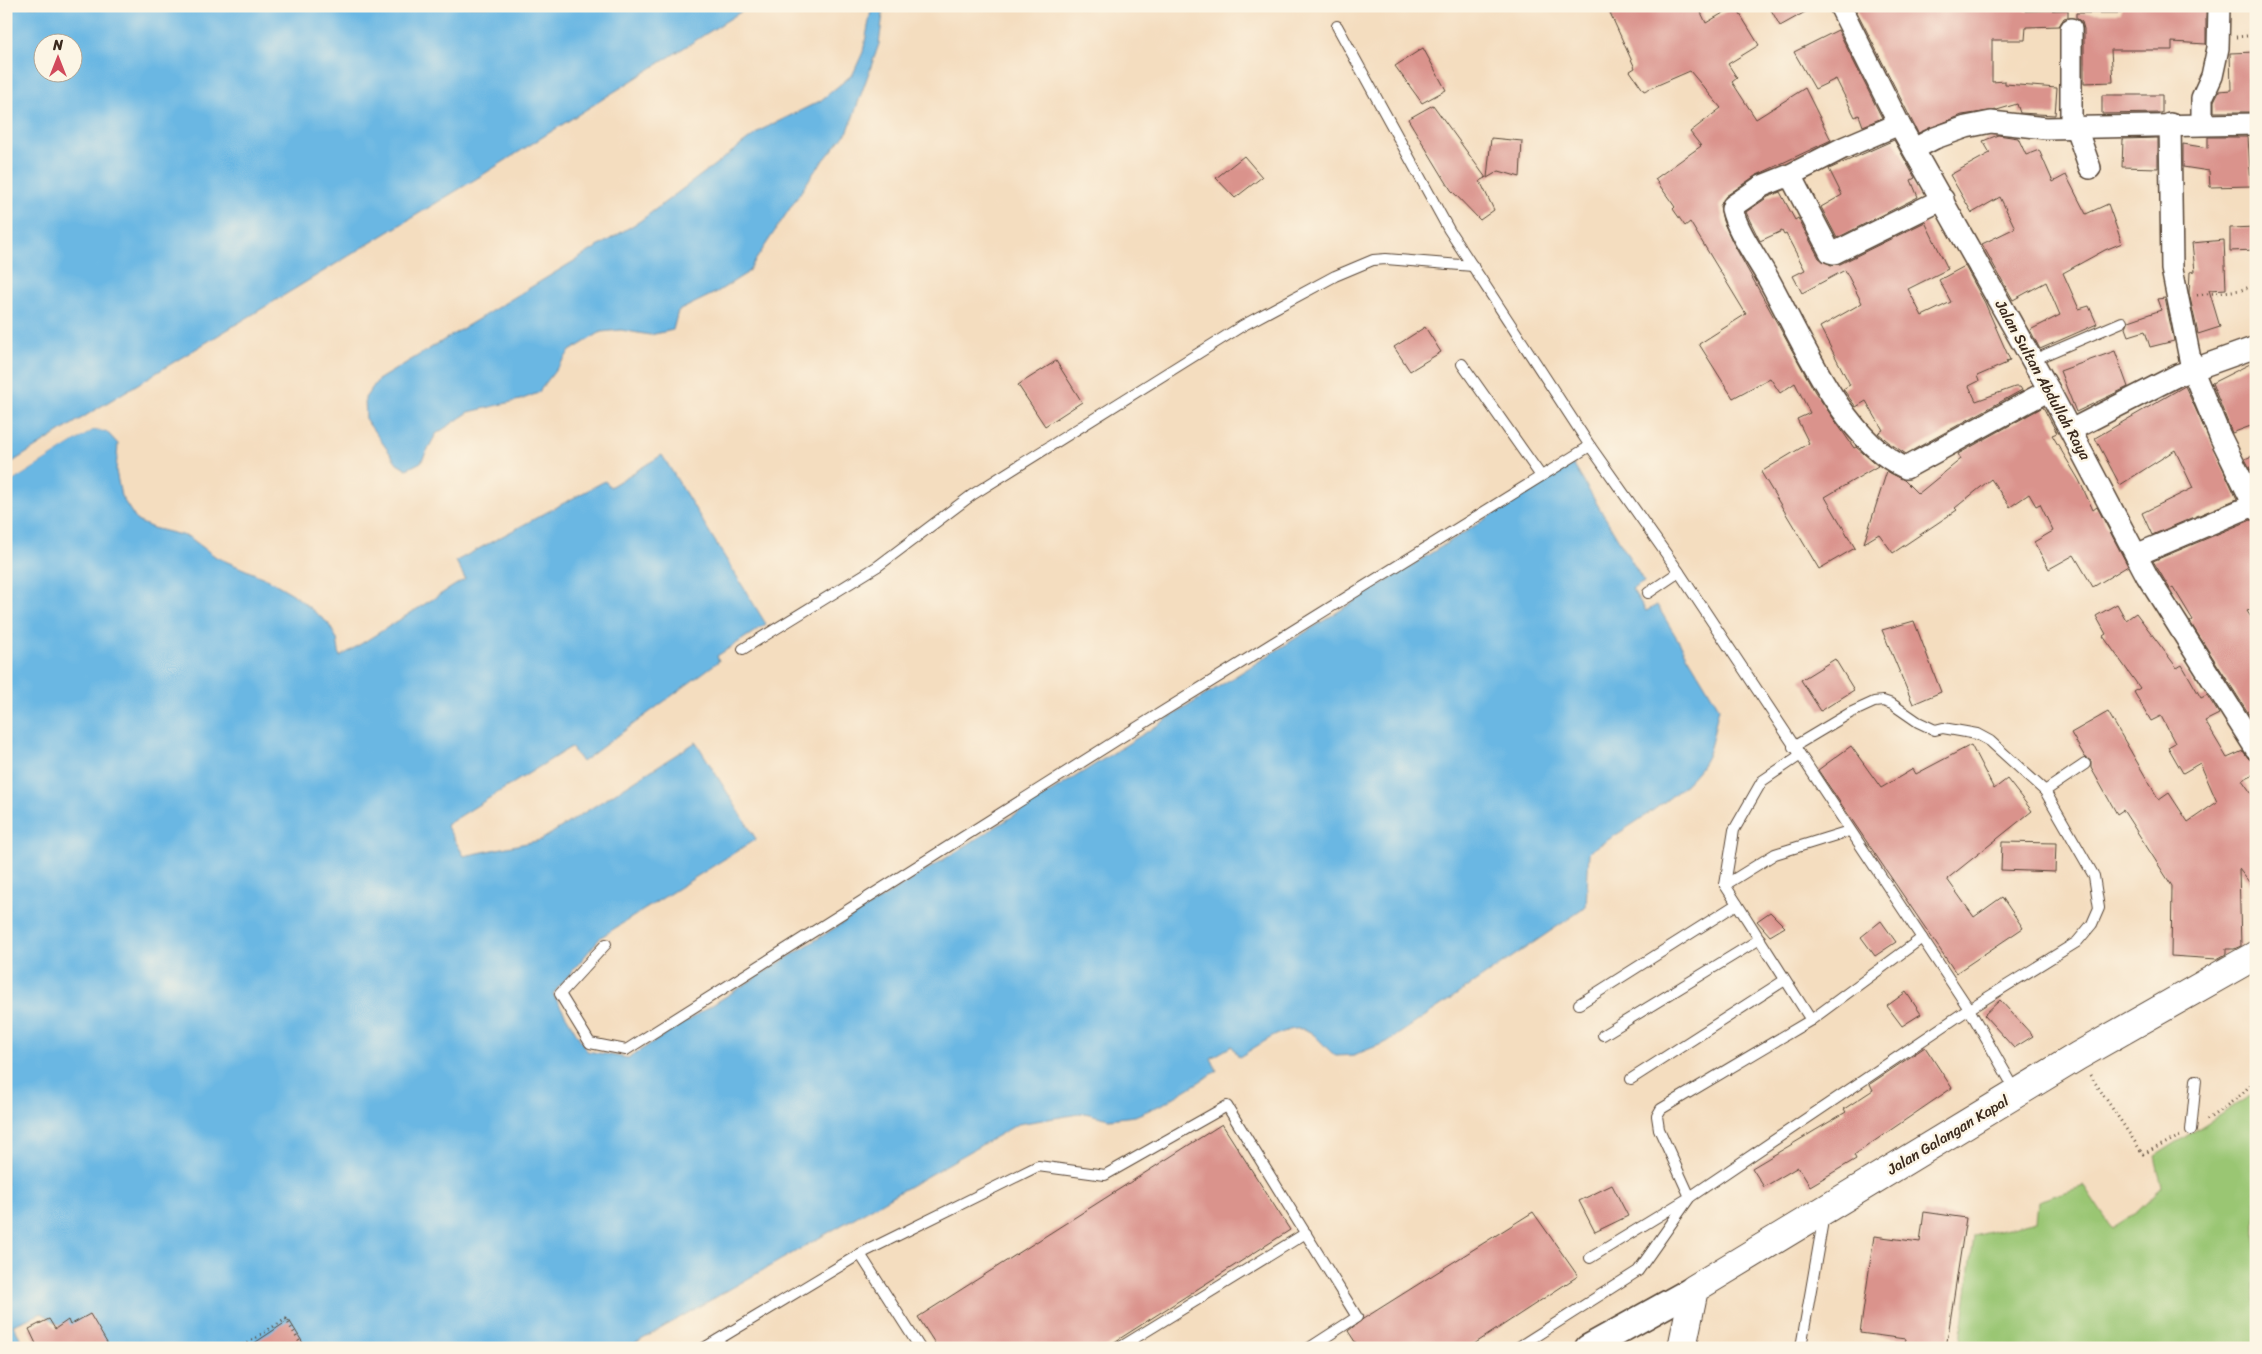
<svg xmlns="http://www.w3.org/2000/svg" width="2262" height="1354" font-family="Sriracha,sans-serif">
	<rect width="100%" height="100%" fill="#fcf5e5"/>
	<filter id="ink" filterUnits="userSpaceOnUse"><feTurbulence type="fractalNoise" baseFrequency=".02" numOctaves="2"/><feDisplacementMap in="SourceGraphic" scale="10" xChannelSelector="R" yChannelSelector="G"/><feConvolveMatrix kernelMatrix="1 2 1 2 8 2 1 2 1" color-interpolation-filters="sRGB"/></filter>
	<filter id="wash" filterUnits="userSpaceOnUse"><feTurbulence type="fractalNoise" baseFrequency=".0096" numOctaves="4" result="noise"/><feDisplacementMap in="SourceGraphic" scale="20" xChannelSelector="R" yChannelSelector="G"/><feGaussianBlur stdDeviation="1.12" result="paint"/><feColorMatrix in="noise" values="0 0 0 0 0 0 0 0 0 0 0 0 0 0 0 0 0 1.4 0 .05"/><feComposite in="paint" operator="in"/></filter>
	<g filter="url(#wash)">
		<rect width="100%" height="100%" fill="#f4ddbf"/>
		<path fill="#9ac673" stroke="#6a7848" d="M2256,1092V1348H1960L1974,1236L2036,1221L2038,1201L2084,1186L2112,1228L2137,1212L2162,1188L2155,1156Z"/>
		<g fill="#6ab7e3" stroke="#527080" fill-rule="evenodd">
			<path d="M6,6H750L484,174L90,413L6,466ZM42,42H72V72H42Z"/>
			<path d="M872,6H884L879,44L848,131L814,172L747,273L717,292L678,311L673,330L650,335L621,330L601,332L570,351L538,393L520,400L469,412L436,434L421,462L407,469L397,463L366,420L365,398L378,380L640,221L761,130L820,101L853,74L863,52Z"/>
			<path d="M93,430L106,431L118,444L116,471L121,496L137,521L153,528L189,537L216,557L269,580L293,594L328,623L337,639L340,657L465,579L456,561L605,481L610,487L662,455L766,624L717,656L719,661L582,762L571,747L446,825L464,856L541,840L696,742L756,839L601,937L553,994L587,1051L628,1058L1573,464L1644,582L1632,589L1646,611L1657,605L1719,708C1715,723 1713,741 1707,756C1692,791 1621,831 1589,852L1586,907L1387,1042L1354,1055L1336,1056C1326,1049 1319,1038 1310,1032C1291,1019 1256,1048 1239,1057L1232,1046L1211,1058L1217,1071L1163,1104L1135,1116L1109,1119L1085,1113L1018,1124L627,1348H83L77,1337L42,1313L13,1325L26,1348H6V485Z"/>
		</g>
		<path fill="#f4ddbf" d="M92,428H104L106,431L93,430L6,485V482Z"/>
		<g id="blocks">
			<g fill="#da938c">
				<path d="M1607,6H1698L1706,23L1735,6L1759,45L1728,64L1737,78L1732,82L1756,119L1805,88L1831,140L1755,176L1726,196L1720,206L1723,221L1732,241L1815,392L1854,448L1856,447L1878,466L1825,497L1855,548L1819,569L1761,472L1809,443L1797,419L1810,413L1795,383L1780,393L1770,378L1733,398L1699,344L1746,314L1690,222L1685,226L1673,209L1675,207L1655,179L1701,146L1690,132L1721,108L1690,71L1644,91L1630,71L1635,68Z"/>
				<path d="M1769,6H1816L1780,26Z"/>
				<path d="M1854,6H2025V11L2068,10V17L2064,18L2059,26L2026,27L2025,40H1992V82L2005,81V84L2057,88L2055,115L2020,113L2017,104L1997,110L1962,115L1918,133Z"/>
				<path d="M2121,6H2206V44L2172,42V50H2111L2113,82L2084,83V29L2082,22L2076,18V13H2121Z"/>
				<path d="M1838,30L1882,118L1863,126L1859,115L1855,117L1836,79L1815,89L1794,52Z"/>
				<path d="M1423,48L1446,90L1422,103L1395,66Z"/>
				<path d="M2256,52V79L2253,80L2254,112H2214V101L2219,91L2231,90L2230,53Z"/>
				<path d="M2102,95H2162V113L2102,114Z"/>
				<path d="M1433,105L1486,178L1480,181L1494,210L1480,220L1451,190L1408,119Z"/>
				<path d="M1998,135L2018,138L2026,155L2039,150L2053,182L2066,175L2086,214L2108,204L2122,243L2105,250L2063,273L2079,309L2089,306L2097,324L2040,349L2030,330L2060,315L2046,282L2013,300L1982,244L2015,228L2000,197L1972,213L1950,175L1990,153L1983,141Z"/>
				<path d="M2208,137H2248L2251,186L2210,187L2209,171L2183,167V144L2208,148Z"/>
				<path d="M1491,138L1522,141L1520,177L1499,171L1487,178Z"/>
				<path d="M2158,138V168L2122,167L2123,139Z"/>
				<path d="M1894,140L1915,178L1911,180L1918,197L1837,238L1821,207L1842,195L1829,169Z"/>
				<path d="M1244,156L1262,177L1235,198L1216,178Z"/>
				<path d="M1780,192L1795,220L1798,218L1819,258L1831,265L1840,264L1925,222L1948,269L1908,289L1922,316L1951,302L1939,280L1965,266L1985,303L2010,360L2006,361L2007,363L1977,376L1979,381L1969,386L1976,401L2015,387H2020L2022,390L1906,454L1891,444L1878,433L1883,430L1866,401L1856,407L1843,389L1850,385L1820,327L1862,303L1845,270L1802,293L1793,276L1805,270L1786,234L1784,235L1782,231L1760,241L1750,221L1746,212L1768,197Z"/>
				<path d="M2256,227V250L2230,251V228Z"/>
				<path d="M2224,240L2226,289L2209,290L2220,327L2198,334L2189,293L2190,272L2195,271L2192,243Z"/>
				<path d="M2165,298L2174,341L2150,347L2145,331L2129,336L2126,328L2129,321L2161,310L2157,299Z"/>
				<path d="M1425,327L1441,352L1410,371L1394,347Z"/>
				<path d="M2115,351L2128,387L2076,412L2060,371Z"/>
				<path d="M1056,361L1082,402L1045,426L1018,385Z"/>
				<path d="M2250,364L2256,375V424L2232,433L2212,383Z"/>
				<path d="M2185,386L2237,499L2152,535L2142,513L2193,488L2175,450L2120,485L2095,438Z"/>
				<path d="M2043,407L2057,433L2052,435L2079,480L2093,510L2097,507L2128,566L2093,587L2074,555L2049,569L2034,542L2053,531L2040,504L2036,506L2029,494L2010,507L1991,479L1955,508L1957,510L1893,553L1879,534L1864,543L1887,471L1904,480L1918,494L1961,459L1958,454Z"/>
				<path d="M2256,454V480L2245,459Z"/>
				<path d="M2251,520L2256,521V608L2247,611L2256,625V725L2190,622L2193,620L2173,587L2170,589L2153,561Z"/>
				<path d="M2117,604L2126,620L2136,613L2177,668L2182,665L2201,698L2207,695L2219,714L2205,721L2227,758L2243,751L2250,760L2256,761V773L2242,780L2256,800V891L2239,869L2241,946L2234,949H2226V954L2217,959L2171,956L2172,886L2123,810L2117,814L2091,768V761L2085,757L2071,733L2108,712L2159,800L2169,793L2188,822L2217,802L2200,763L2183,773L2168,747L2175,743L2161,716L2151,721L2134,692L2140,688L2103,636L2106,634L2096,616Z"/>
				<path d="M1914,621L1941,692L1913,704L1882,630Z"/>
				<path d="M1835,659L1854,690L1821,711L1801,680Z"/>
				<path d="M1971,745L1994,789L2007,779L2032,811L1947,879L1974,917L2002,897L2023,928L1956,973L1818,770L1851,746L1881,788L1913,769L1916,774Z"/>
				<path d="M2002,842L2056,843L2055,872L2001,870Z"/>
				<path d="M1770,912L1785,927L1770,936L1757,921Z"/>
				<path d="M1881,921L1896,942L1875,956L1861,937Z"/>
				<path d="M1906,992L1921,1014L1902,1026L1887,1006Z"/>
				<path d="M2000,1000L2033,1036L2014,1048L1984,1015Z"/>
				<path d="M1925,1047L1952,1088L1854,1155L1856,1159L1810,1186L1798,1167L1764,1187L1752,1168L1846,1112L1844,1109L1873,1090L1870,1084Z"/>
				<path d="M1222,1124L1290,1230L1105,1348H938L918,1317Z"/>
				<path d="M1612,1185L1628,1216L1595,1232L1579,1201Z"/>
				<path d="M1533,1212L1578,1276L1468,1348H1359L1348,1331L1363,1319Z"/>
				<path d="M1924,1212L1966,1218L1946,1348H1904L1905,1339L1860,1333L1874,1236L1920,1242Z"/>
				<path d="M90,1314L110,1348H38L29,1329L49,1319L55,1329L68,1320L70,1325Z"/>
				<path d="M289,1320L306,1348H247Z"/>
			</g>
		</g>
	</g>
	<g filter="url(#ink)">
		<use href="#blocks" fill-opacity="0" stroke="#574536" stroke-width="1"/>
		<g fill="none" stroke-linecap="round" stroke-linejoin="round">
			<g stroke="#574536" stroke-width="12">
				<g id="service">
					<path d="M1337,26L1449,230L1590,446L1679,572L1969,1009L2017,1093"/>
					<path d="M2033,360L2122,322"/>
					<path d="M1462,364L1541,476"/>
					<path d="M1648,593L1679,572"/>
					<path d="M743,649L878,566L972,495L1242,326L1335,276L1373,260L1386,259L1473,266"/>
					<path d="M1799,756L1762,781L1734,830L1725,885L1811,1020"/>
					<path d="M2045,791L2085,764"/>
					<path d="M1725,885L1775,854L1849,831"/>
					<path d="M606,944L560,994L590,1043L626,1050L1120,738L1590,446"/>
					<path d="M1579,1004L1737,904"/>
					<path d="M1603,1035L1760,939"/>
					<path d="M1631,1079L1785,980"/>
					<path d="M2191,1130L2196,1080"/>
					<path d="M860,1254L920,1348"/>
					<path d="M1590,1258L1690,1197L1659,1129L1657,1116L1661,1109L1811,1020L1922,938"/>
					<path d="M1801,1347L1824,1215"/>
					<path d="M704,1348L860,1254L1038,1166L1105,1175L1227,1106L1357,1317L1309,1348"/>
					<path d="M1119,1348L1306,1233"/>
					<path d="M1517,1348L1638,1271L1690,1197L1969,1009L2077,942L2092,924L2099,908L2094,876L2045,791L1990,741L1977,734L1943,728L1935,730L1918,722L1892,704L1883,701L1874,702L1850,713L1793,747"/>
				</g>
			</g>
			<g stroke="#574536" stroke-width="24">
				<g id="minor">
					<path d="M1840,6L1899,124L2049,390L2147,576L2256,749"/>
					<path d="M2071,29V128"/>
					<path d="M2170,124L2172,269L2192,369L2220,436L2256,509"/>
					<path d="M2202,124V98L2212,76L2218,48L2219,6"/>
					<path d="M2076,128L2090,168"/>
					<path d="M1914,149L1935,138L1966,127L1991,122L2046,128L2256,124"/>
					<path d="M1790,175L1843,148L1899,124"/>
					<path d="M1943,199L1834,253L1830,252L1790,175L1762,186L1733,206L1732,209C1737,231 1758,260 1769,280C1801,338 1843,441 1906,468L2049,390"/>
					<path d="M2071,430L2178,375L2256,347"/>
					<path d="M2136,555L2254,505"/>
				</g>
			</g>
			<g stroke="#574536" stroke-width="29">
				<path id="tertiary" d="M1588,1348L1694,1289"/>
			</g>
			<g stroke="#574536" stroke-width="30">
				<path id="secondary" d="M1682,1348L1694,1289L2078,1056L2256,955"/>
			</g>
			<g stroke="#574536" stroke-width="3" stroke-dasharray="1 4" stroke-linecap="butt">
				<path d="M2236,37L2256,35"/>
				<path d="M2197,295L2241,290L2256,285"/>
				<path d="M2090,1075L2143,1154L2180,1136"/>
				<path d="M2207,1120L2241,1095L2256,1079"/>
				<path d="M239,1348L286,1319L303,1348"/>
			</g>
			<use href="#service" stroke="#fff" stroke-width="10"/>
			<use href="#minor" stroke="#fff" stroke-width="21"/>
			<use href="#tertiary" stroke="#fff" stroke-width="26"/>
			<use href="#secondary" stroke="#fff" stroke-width="28"/>
		</g>
	</g>
	<g text-anchor="middle" dominant-baseline="central" stroke-width="5" stroke-linejoin="round" paint-order="stroke">
		<g font-size="15" fill="#3b2a1e" stroke="#fcf5e5">
			<text transform="translate(2043 380) rotate(61)">Jalan Sultan Abdullah Raya</text>
			<text transform="translate(1948 1135) rotate(-31)">Jalan Galangan Kapal</text>
		</g>
	</g>
	<rect width="2262" height="1354" fill="none" stroke="#fcf5e5" stroke-width="25"/>
	<g transform="translate(58 58)"><circle r="24" fill="#fcf5e5" stroke="#afa495"/>
	<path d="M0-4L9 19L0 12L-9 19Z" fill="#d1495b"/>
	<text y="-8" font-size="14" font-weight="bold" text-anchor="middle" fill="#3b2a1e">N</text>
	</g>
</svg>
